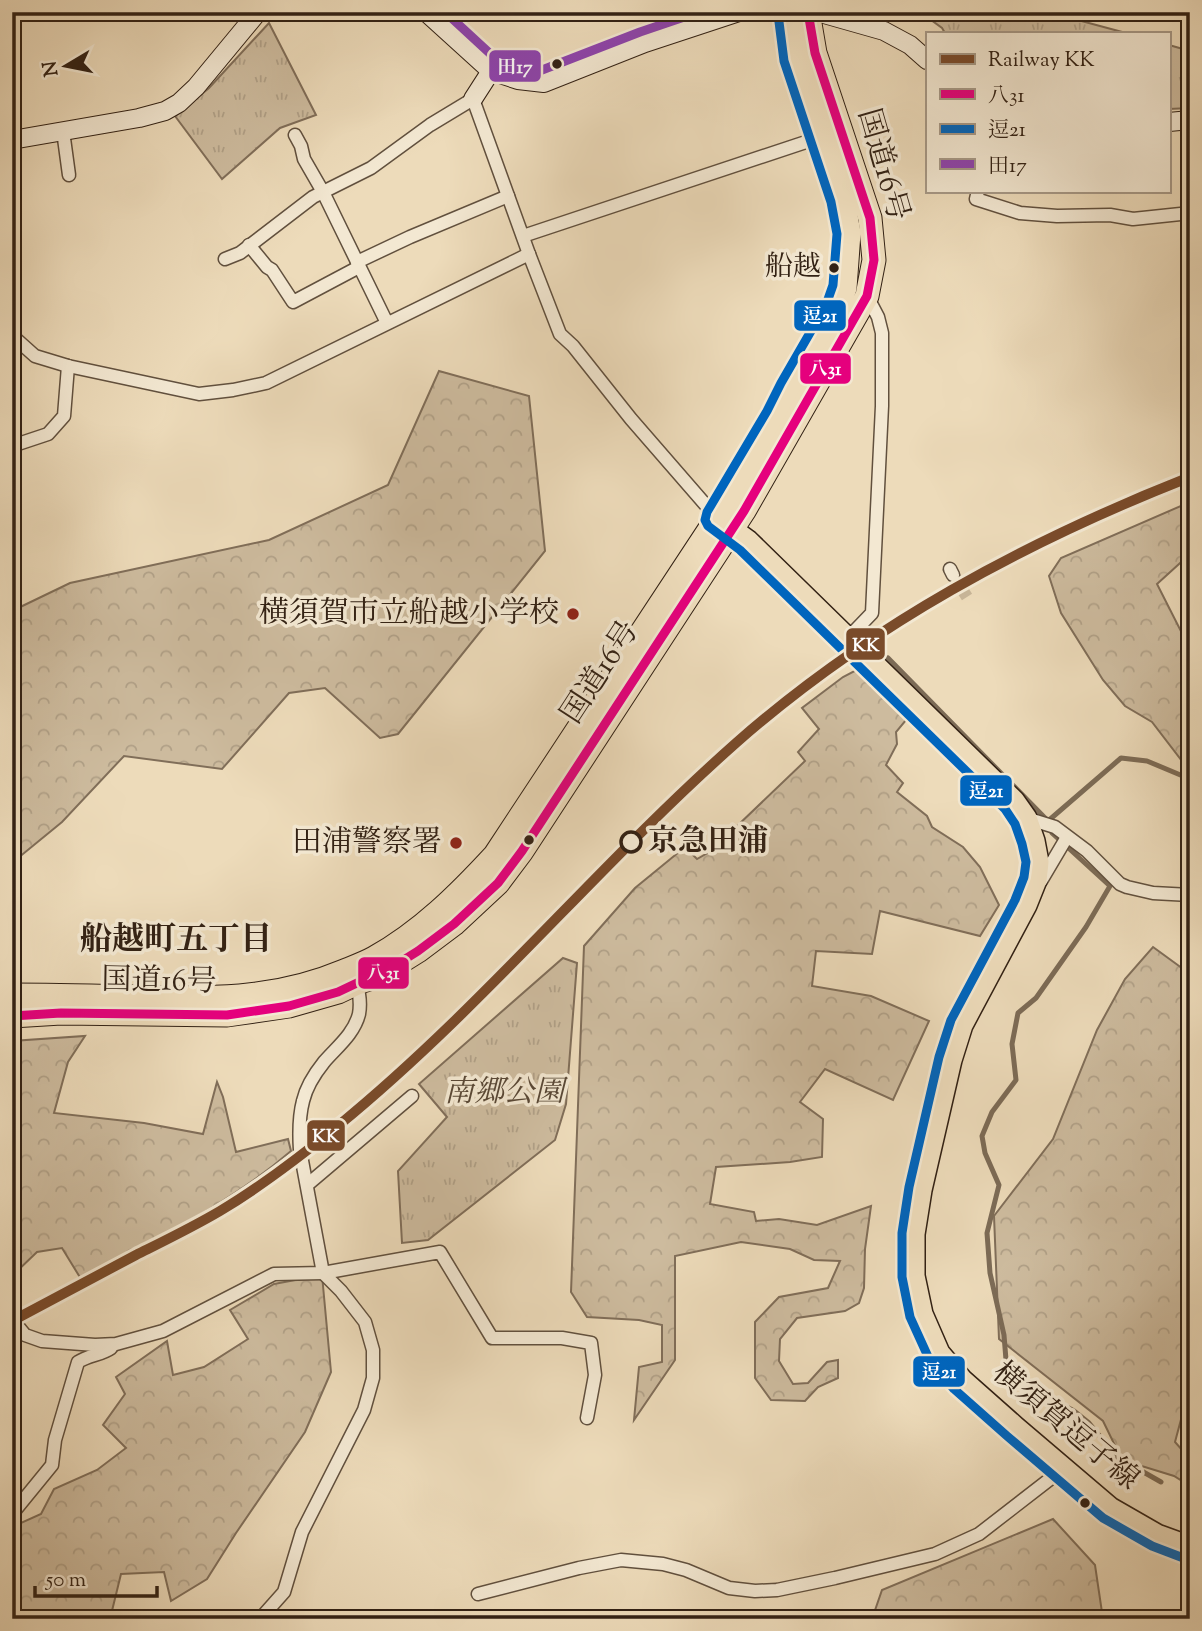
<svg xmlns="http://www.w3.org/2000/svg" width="1202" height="1631" font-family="'Sorts Mill Goudy','Noto Serif JP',serif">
	<defs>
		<pattern id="forest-crowns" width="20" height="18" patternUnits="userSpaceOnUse" patternTransform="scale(1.75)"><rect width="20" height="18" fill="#cdbb9e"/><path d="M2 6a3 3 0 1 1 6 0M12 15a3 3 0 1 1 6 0" fill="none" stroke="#b0a087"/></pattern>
		<pattern id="park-tufts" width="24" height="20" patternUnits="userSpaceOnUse" patternTransform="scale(1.75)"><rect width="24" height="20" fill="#cdbb9e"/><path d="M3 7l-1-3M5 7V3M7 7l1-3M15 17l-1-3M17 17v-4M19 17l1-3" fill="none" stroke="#b0a087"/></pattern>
	</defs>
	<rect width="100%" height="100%" fill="#eddbba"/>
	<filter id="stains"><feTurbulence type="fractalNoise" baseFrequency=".00286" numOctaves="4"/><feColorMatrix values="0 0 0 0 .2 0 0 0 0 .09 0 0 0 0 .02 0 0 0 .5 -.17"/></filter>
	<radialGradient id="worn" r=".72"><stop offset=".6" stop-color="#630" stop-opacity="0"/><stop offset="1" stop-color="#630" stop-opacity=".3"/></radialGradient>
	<g fill="url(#forest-crowns)" stroke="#806e59" stroke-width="2">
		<path d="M439,371L529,396L545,551L398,734L380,738L325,688L289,693L222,769L124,756L62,822L12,863V611L70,583L269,540L388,485Z"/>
		<path d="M1190,502V554L1157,584L1190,649V764L1185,765L1152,722L1125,706L1103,680L1061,613L1049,576L1061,558Z"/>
		<path d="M864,666L911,714L896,732L897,744L886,765L903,783L897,792L927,816L932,827L963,847L980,867L999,905L980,936L880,911L872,954L816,951L812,986L871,996L929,1021L893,1100L825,1069L800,1102L823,1119L822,1157L790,1162L716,1167L710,1204L754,1212L756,1221L779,1219L817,1225L871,1206L865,1249L864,1288L859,1303L845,1311L797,1318L780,1339L779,1361L793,1384L808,1383L827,1362L838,1360V1378L818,1387L805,1401L771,1400L755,1378V1322L779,1297L828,1288L840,1261L814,1260L790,1249L741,1242L675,1256V1360L634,1420L639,1367L662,1362V1325L639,1320L587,1317L571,1292L584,946L635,888L685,847L697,859L711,851L805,761L798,752L819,729L802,708L843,677Z"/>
		<path d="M1153,947L1190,974V1411L1183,1412L1175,1442L1190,1459V1486L1174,1476L1122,1460L1103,1421L999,1339L994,1216L1053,1139L1097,1030L1125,979Z"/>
		<path d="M85,1036L68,1062L54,1113L144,1123L203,1134L217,1082L223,1097L236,1152L288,1139L291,1151C229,1205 153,1240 81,1279L62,1248L37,1252L12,1276V1041Z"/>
		<path d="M322,1275L331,1372L305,1432L236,1533L207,1579L171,1601L164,1572L121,1574L110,1619H12V1527L41,1514L54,1489L97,1470L126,1448L103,1425L125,1394L116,1377L167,1341L173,1375L204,1367L248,1339L230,1310L274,1284Z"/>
		<path d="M1053,1519L1095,1565L1103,1619H872L882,1590Z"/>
	</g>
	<g fill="url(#park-tufts)" stroke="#806e59" stroke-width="2">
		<path d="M920,12H1048L1126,33H945L942,28Z"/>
		<path d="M269,23L316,115L280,128L222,179L175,116L209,88Z"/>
		<path d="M1169,45L1190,51V108L1169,109Z"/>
		<path d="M563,958L577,963L566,1104L555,1140L428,1240L402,1243L398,1171L447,1117L419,1084Z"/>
	</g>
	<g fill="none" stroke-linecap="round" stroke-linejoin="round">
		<g stroke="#7c6b56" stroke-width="5">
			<path d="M888,658L1048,821L1052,833L1110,886L1086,927L1036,998L1018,1013L1012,1044L1016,1080L992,1112L982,1136L985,1153L999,1185L987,1233L990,1273L1004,1335L1006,1360L1038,1391L1074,1411L1089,1423L1117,1457L1161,1482"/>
			<path d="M1048,821L1121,758L1147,761L1190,779"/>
		</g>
		<path stroke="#c8b699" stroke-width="12" stroke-dasharray="12 6" stroke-linecap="butt" d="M953,575L967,597"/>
		<g stroke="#61503e" stroke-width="15">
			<g id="street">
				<path d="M63,131L69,175"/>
				<path d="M295,135L301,146L304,159L323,192L387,323"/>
				<path d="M978,191L976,199L1020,213L1057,216L1110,215L1133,219L1190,213"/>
				<path d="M523,236L821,137"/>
				<path d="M249,245L267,267L272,270L293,302L359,267"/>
				<path d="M225,259L240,253L313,197L371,168L430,125L473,99L529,254L560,334L573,346L631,419L717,518"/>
				<path d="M357,262L410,237L508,196"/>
				<path d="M12,332L16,339L35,356L68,366L199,394L233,390L266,383L529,254"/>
				<path d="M12,446L48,434L64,416L68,366"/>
				<path d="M950,569L953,575"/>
				<path d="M848,638L872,613L882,406V333L878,317L867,296"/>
				<path d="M1026,818L1055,827L1087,851L1120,884L1127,887L1153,893L1190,895"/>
				<path d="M1041,881L1067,837"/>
				<path d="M307,1185L412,1096"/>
				<path d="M12,1319L25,1335L42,1341L95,1345L116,1344L163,1331L274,1274L323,1273L440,1252L492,1338H562L591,1343L595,1375L587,1418"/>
				<path d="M12,1514L52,1465L55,1440L78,1362C89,1355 101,1355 111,1348"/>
				<path d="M478,1594L579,1568L621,1560L663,1564L686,1570L729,1588L755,1591L777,1590L835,1578L935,1554L979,1534L1050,1479L1060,1466"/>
				<path d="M260,1619L284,1592L302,1532L364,1410L373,1378V1350L365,1322L341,1291L323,1273L300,1150C299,1134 299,1116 303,1101C306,1088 316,1072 324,1062C337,1047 354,1034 359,1014C361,1003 359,991 356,981"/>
			</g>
		</g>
		<g stroke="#322114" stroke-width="20">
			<g id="secondary">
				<path d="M426,12L491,71L518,80L544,83L645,43L739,12"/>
				<path d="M799,12L824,14L884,31L910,45L927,60"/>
				<path d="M473,99L491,71"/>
				<path d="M1169,122L1190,120"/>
				<path d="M12,140L139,118L165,111L179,103L196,87L258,12"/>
			</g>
		</g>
		<g stroke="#322114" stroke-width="24">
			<path id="primary" d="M719,520L748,541L1014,801L1026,818L1034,841L1038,862L1036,880L1026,905L962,1025L951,1060L921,1190L914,1234V1276L922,1314L939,1353L962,1380L1015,1427L1110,1508L1157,1535L1190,1547"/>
		</g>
		<g stroke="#322114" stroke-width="25">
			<g id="highway">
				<path d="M12,995C51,995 90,996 130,997C206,999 273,1001 344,971C354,967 365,963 374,958C421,932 459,894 495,855L717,518L778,417L792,389L837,310L845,288L849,233L843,199L796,57L790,12"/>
				<path d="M12,1016L61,1013L227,1015L289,1006L338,992L357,983L378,976L418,951L454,924L498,883L522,851L744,511L867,296L874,260L870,218L815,53L808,12"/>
			</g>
		</g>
		<use href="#street" stroke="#f3e8d2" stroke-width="12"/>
		<use href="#secondary" stroke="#f3e8d2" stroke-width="18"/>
		<use href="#primary" stroke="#eddbba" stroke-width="21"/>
		<use href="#highway" stroke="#eddbba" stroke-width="23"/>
		<g stroke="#f3e8d2" stroke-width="14">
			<path id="bus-1" d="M12,1016L61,1013L227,1015L289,1006L338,992L357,983L378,976L418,951L454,924L498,883L522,851L744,511L867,296L874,260L870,218L815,53L808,12"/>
		</g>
		<g stroke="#f3e8d2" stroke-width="14">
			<path id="bus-2" d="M778,14L784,61L831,202L837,234L833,285L826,305L781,383L767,411L707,512L705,520L708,526L740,550L1005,809L1015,824L1022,844L1026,862L1024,877L1015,900L951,1020L939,1057L909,1187L902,1233V1277L910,1317L930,1361L954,1389L1007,1436L1103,1518L1152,1546L1186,1559"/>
		</g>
		<g stroke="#f3e8d2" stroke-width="14">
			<path id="bus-3" d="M445,12L497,60L521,68L542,70L640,32L699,12"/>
		</g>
		<use href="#bus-1" stroke="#e5007d" stroke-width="9"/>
		<use href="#bus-2" stroke="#0065bd" stroke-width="9"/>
		<use href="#bus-3" stroke="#8e44ad" stroke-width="9"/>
		<g stroke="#f3e8d2" stroke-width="16">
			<path id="rail-1" d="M12,1321C53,1299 94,1277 136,1255C164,1241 193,1227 220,1211C262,1186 301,1156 339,1125C482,1008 598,865 736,743C870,625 1025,542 1190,477"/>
		</g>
		<use href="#rail-1" stroke="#7a4b2a" stroke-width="10"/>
	</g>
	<g fill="#322114" stroke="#f3e8d2" stroke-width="2.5">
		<circle cx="557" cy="64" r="6"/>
		<circle cx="834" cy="268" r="6"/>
		<circle cx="529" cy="840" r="6"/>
		<circle cx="1085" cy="1503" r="6"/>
	</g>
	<g fill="#8f2418" stroke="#f3e8d2" stroke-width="2.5">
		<circle cx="573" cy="614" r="7"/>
		<circle cx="456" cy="843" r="7"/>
	</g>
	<circle fill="#f3e8d2" stroke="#322114" stroke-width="3.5" cx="631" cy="842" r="10"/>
	<g text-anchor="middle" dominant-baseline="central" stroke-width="7" stroke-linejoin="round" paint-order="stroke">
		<g font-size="28" fill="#322114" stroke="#f3e8d2" text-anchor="end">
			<text x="821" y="268">船越</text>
		</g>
		<g font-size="30" fill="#322114" stroke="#f3e8d2">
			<text transform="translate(882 165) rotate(74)">国道16号</text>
			<text transform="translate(601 673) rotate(-57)">国道16号</text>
			<text transform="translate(159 982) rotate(1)">国道16号</text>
			<text transform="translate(1065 1427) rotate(40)">横須賀逗子線</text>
		</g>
		<g font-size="30" fill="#322114" stroke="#f3e8d2" text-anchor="end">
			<text x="559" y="614">横須賀市立船越小学校</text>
			<text x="442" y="843">田浦警察署</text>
		</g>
		<g font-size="30" font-weight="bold" fill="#322114" stroke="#f3e8d2" text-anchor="start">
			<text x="648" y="842">京急田浦</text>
		</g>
		<g font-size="30" font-style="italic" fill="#594836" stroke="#f3e8d2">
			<text x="504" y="1093">南郷公園</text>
		</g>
		<g font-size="32" font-weight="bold" fill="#322114" stroke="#f3e8d2">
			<text x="176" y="941">船越町五丁目</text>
		</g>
	</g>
	<g stroke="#f3e8d2" stroke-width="2.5">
		<rect x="488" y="49" width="54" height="34" rx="7" fill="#8e44ad"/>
		<rect x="793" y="299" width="54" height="33" rx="7" fill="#0065bd"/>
		<rect x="799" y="352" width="53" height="33" rx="7" fill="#e5007d"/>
		<rect x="845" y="627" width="41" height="34" rx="7" fill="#7a4b2a"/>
		<rect x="959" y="774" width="54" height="33" rx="7" fill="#0065bd"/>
		<rect x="357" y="956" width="53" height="34" rx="7" fill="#e5007d"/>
		<rect x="306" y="1119" width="40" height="33" rx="7" fill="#7a4b2a"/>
		<rect x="912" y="1355" width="54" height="33" rx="7" fill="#0065bd"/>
	</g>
	<g font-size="19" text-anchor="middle" font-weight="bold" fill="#fff">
		<text x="515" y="73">田17</text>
		<text x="820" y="322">逗21</text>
		<text x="825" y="375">八31</text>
		<text x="866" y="651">KK</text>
		<text x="986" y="797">逗21</text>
		<text x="383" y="979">八31</text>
		<text x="326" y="1142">KK</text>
		<text x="939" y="1378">逗21</text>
	</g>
	<rect width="1202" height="1631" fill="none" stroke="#eddbba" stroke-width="42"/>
	<rect x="14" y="14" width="1174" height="1603" fill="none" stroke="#322114" stroke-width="3.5"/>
	<rect x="21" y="21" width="1160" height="1589" fill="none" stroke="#322114" stroke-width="2"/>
	<rect x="926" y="32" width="245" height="161" fill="#f3e8d2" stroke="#a69886" stroke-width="2"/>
	<rect x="940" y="54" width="35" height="10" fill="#7a4b2a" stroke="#a69886" stroke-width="2"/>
	<text x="988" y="66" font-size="21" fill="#322114">Railway KK</text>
	<rect x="940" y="89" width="35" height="10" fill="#e5007d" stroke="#a69886" stroke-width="2"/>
	<text x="988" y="102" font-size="21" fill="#322114">八31</text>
	<rect x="940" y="124" width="35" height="10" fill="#0065bd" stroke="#a69886" stroke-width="2"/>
	<text x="988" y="136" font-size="21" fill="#322114">逗21</text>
	<rect x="940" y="159" width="35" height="10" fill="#8e44ad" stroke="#a69886" stroke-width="2"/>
	<text x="988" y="172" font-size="21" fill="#322114">田17</text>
	<g transform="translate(66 66) rotate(260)" stroke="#f3e8d2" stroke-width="5" paint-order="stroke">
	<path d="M0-5L12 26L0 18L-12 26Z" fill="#322114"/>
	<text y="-10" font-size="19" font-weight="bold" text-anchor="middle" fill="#322114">N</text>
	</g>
	<path d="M35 1586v10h122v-10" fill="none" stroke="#322114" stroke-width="3.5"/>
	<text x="46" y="1586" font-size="21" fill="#322114" stroke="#f3e8d2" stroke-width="5" paint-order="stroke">50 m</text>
	<rect width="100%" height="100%" filter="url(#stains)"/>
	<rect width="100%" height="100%" fill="url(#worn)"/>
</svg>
